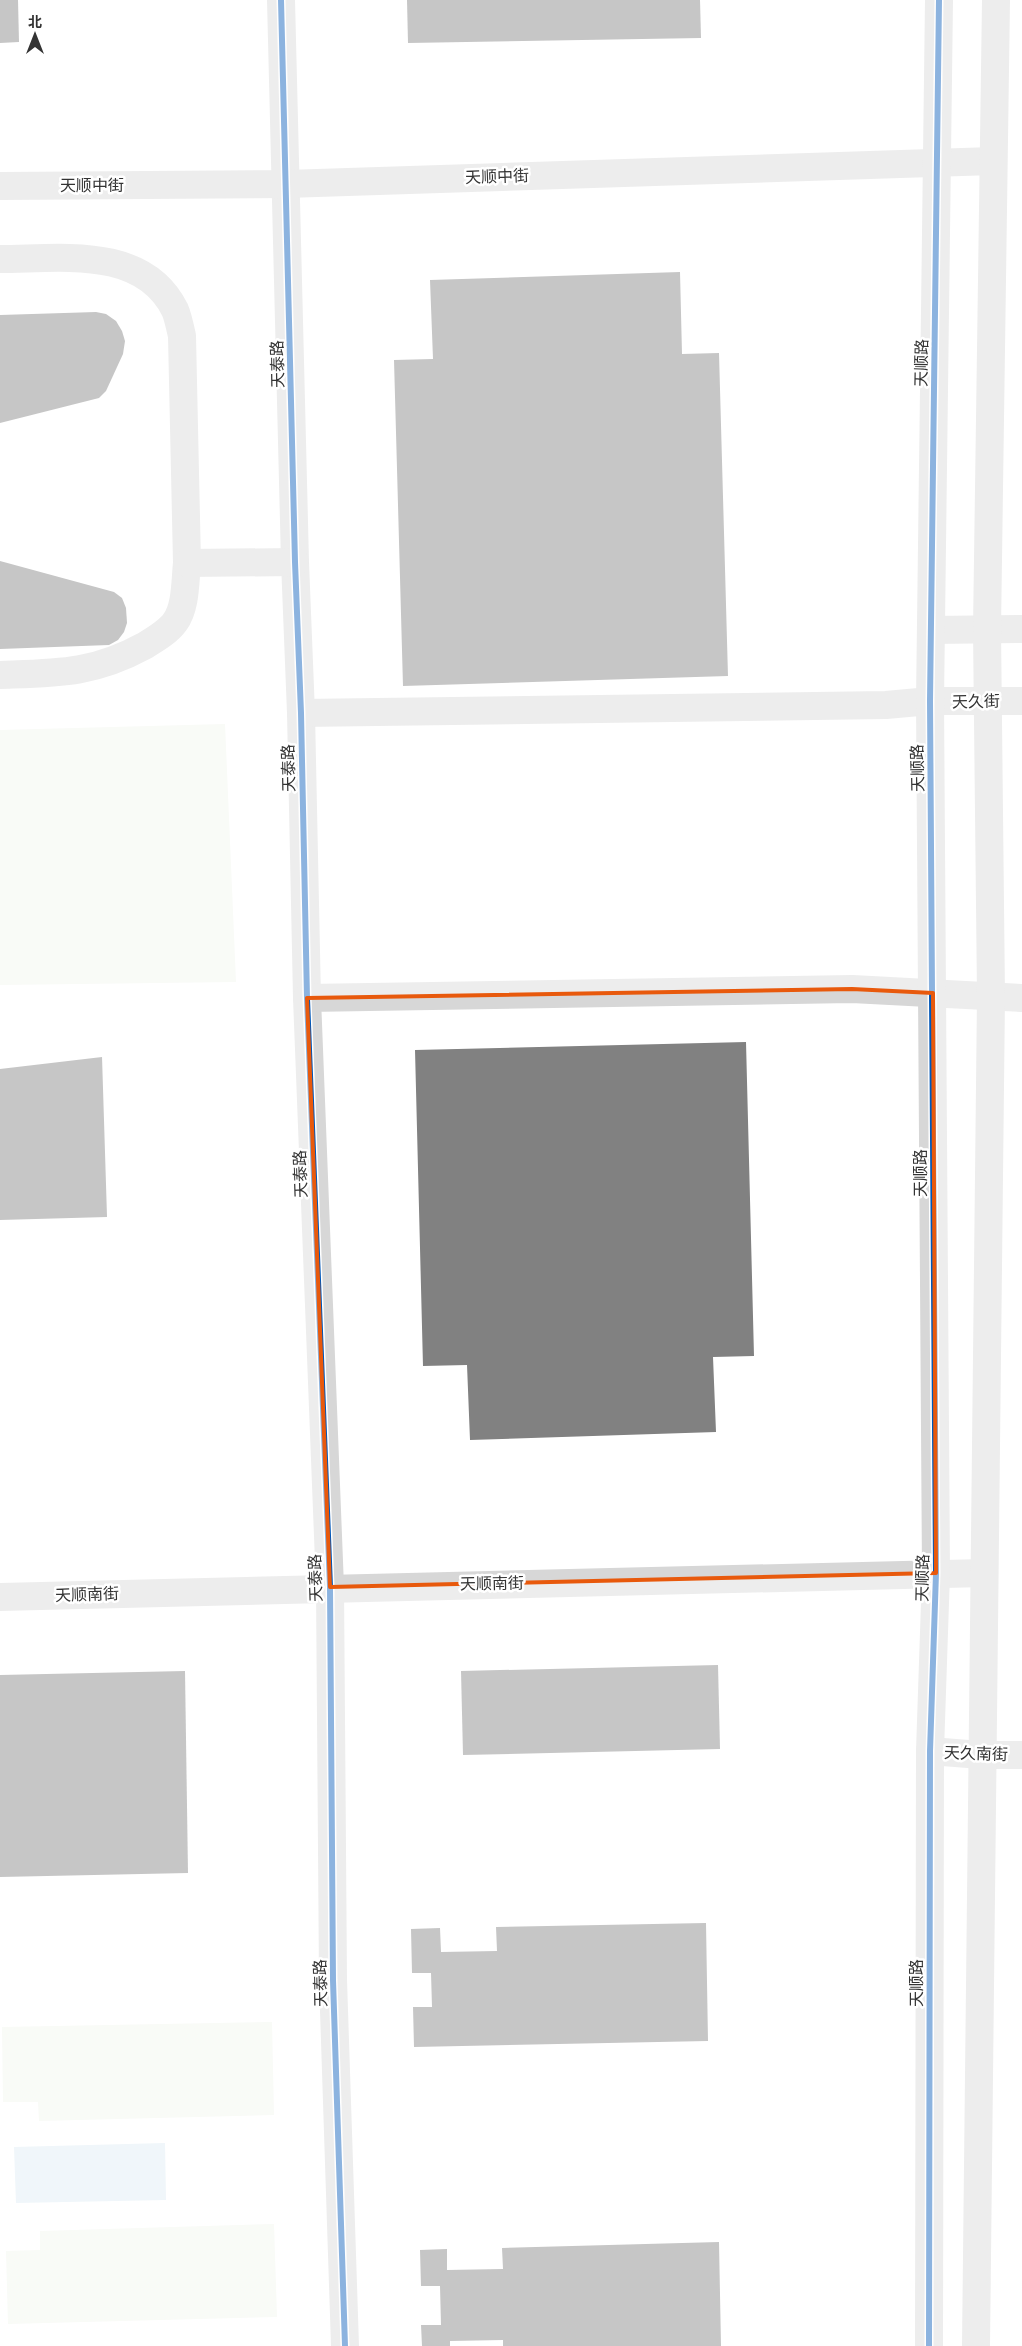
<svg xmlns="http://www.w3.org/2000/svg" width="1022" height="2346" font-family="'Noto Sans','Noto Sans SC',sans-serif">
	<rect width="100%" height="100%" fill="#fff"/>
	<g fill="#f1f5ed">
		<path d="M225,724L236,982L0,985V730Z"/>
		<path d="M272,2022L274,2115L39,2121L38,2102H3L2,2027Z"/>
		<path d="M274,2224L277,2317L8,2324L6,2251L40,2250V2231Z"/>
	</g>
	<path fill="#ddebf3" d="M165,2143L166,2200L16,2203L14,2147Z"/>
	<g fill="#818181">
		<path d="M0,0H18L19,42L0,43Z"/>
		<path d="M407,0H700L701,38L408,43Z"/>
		<path d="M680,272L682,354L719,353L728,676L403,686L394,360L433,359L430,280Z"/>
		<path d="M96,312L106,314L116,321L122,331L125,341L123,354L106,391L99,398L0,423V315Z"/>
		<path d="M0,561L114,592L122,598L126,608L127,623L124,632L118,640L109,645L0,649Z"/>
		<path d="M746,1042L754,1356L713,1357L716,1432L470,1440L467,1365L423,1366L415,1050Z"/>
		<path d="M102,1057L107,1217L0,1220V1069Z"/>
		<path d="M718,1665L720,1749L463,1755L461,1671Z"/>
		<path d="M185,1671L188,1873L0,1877V1675Z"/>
		<path d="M706,1923L708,2041L414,2047L413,2007H432L431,1973H412L411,1929L440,1928L441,1952L497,1951L496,1927Z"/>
		<path d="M719,2242L721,2346H503V2340L450,2341V2346H422L421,2325H441L440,2286H421L420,2250L447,2249V2270L503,2269L502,2248Z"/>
	</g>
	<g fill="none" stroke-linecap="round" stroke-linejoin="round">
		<g stroke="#d7d7d7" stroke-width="28">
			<path d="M281,0L295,562L301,713L307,998L330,1587L333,1980L345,2346"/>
			<path d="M0,186L286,184L993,161"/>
			<path d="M0,259C59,259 143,245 175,310C178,317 180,327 182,336L187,563C185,582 186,607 175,622C168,632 154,640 144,646C93,674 56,673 0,675"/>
			<path d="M187,563L295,562"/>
			<path d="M931,630L1022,629"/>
			<path d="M301,713L886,705L930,701H1022"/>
			<path d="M307,998L852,989L1022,998"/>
			<path d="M0,1597L984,1573"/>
			<path d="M930,1751L981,1755H1022"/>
			<path d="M929,2346L930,1751L936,1573L930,701L939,0"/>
			<path d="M976,2346L991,996L987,629L996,0"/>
		</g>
		<g stroke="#fff" stroke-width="9">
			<g id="cycleway">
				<path d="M281,0L295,562L301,713L307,998L330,1587L333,1980L345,2346"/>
				<path d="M929,2346L930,1751L936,1573L930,701L939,0"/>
			</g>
		</g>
		<use href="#cycleway" stroke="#0057b8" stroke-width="6"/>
	</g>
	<path d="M0 0H1022V2346H0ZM852,989L933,993L936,1573L330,1587L307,998Z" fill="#fff" fill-opacity=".55" fill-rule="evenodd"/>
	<path fill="none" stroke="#e8590c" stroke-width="4" stroke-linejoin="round" d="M852,989L933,993L936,1573L330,1587L307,998Z"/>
	<g text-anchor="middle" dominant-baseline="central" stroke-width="5" stroke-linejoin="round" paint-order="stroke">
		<g font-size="16" fill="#333" stroke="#fff">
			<text transform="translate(497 176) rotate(-2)">天顺中街</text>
			<text x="92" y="185">天顺中街</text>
			<text transform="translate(921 363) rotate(-89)">天顺路</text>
			<text transform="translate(277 364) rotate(-91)">天泰路</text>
			<text transform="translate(976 701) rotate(-1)">天久街</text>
			<text transform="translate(288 768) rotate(-91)">天泰路</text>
			<text transform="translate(917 768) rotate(-91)">天顺路</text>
			<text transform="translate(920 1173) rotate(-90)">天顺路</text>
			<text transform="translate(300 1174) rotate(-92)">天泰路</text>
			<text transform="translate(315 1578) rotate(-92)">天泰路</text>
			<text transform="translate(922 1578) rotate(-89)">天顺路</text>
			<text transform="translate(492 1583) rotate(-1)">天顺南街</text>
			<text transform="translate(87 1594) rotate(-2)">天顺南街</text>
			<text transform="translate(976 1753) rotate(2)">天久南街</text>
			<text transform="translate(320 1983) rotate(-91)">天泰路</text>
			<text transform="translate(916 1983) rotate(-90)">天顺路</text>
		</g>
	</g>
	<g transform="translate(35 35)" stroke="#ffffff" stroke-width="4" paint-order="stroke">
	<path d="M0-4L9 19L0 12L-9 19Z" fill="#333333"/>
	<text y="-8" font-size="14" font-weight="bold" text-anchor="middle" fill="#333333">北</text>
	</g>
</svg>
